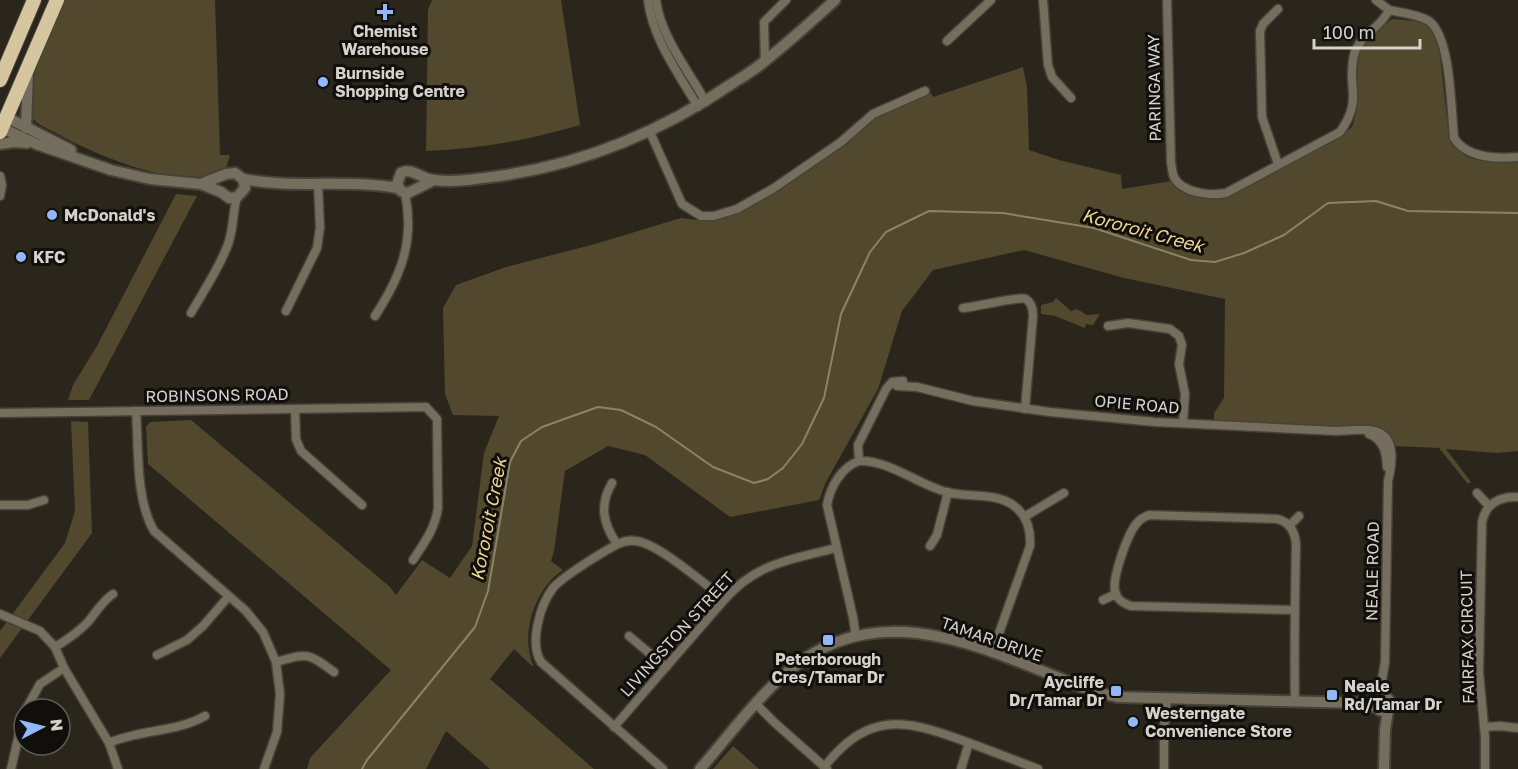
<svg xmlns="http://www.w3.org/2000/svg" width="1518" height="769" font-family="'Golos Text',sans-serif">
	<rect width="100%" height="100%" fill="#2a261c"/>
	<g fill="#52482e">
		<path d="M65,0H215L220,155H230L226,169C219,172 211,178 205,179C157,180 95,155 54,132C44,127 34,123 29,113L33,67Z"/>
		<path d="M432,0H561L580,125C529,140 479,149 426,151L428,10Z"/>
		<path d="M1392,19L1416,21L1426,25L1438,39L1449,136C1453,143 1457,150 1464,155C1475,162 1505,162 1518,160V451L1497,453L1446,449L1471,482L1468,484L1439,448L1393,446L1388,436L1274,424L1214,421V413L1224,398L1225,299L1124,278L1024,250L933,270L902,311L878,389L826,482L819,500L730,517L645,455L608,446L565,471L554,551L551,561L563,570C535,588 520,634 533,665L532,666L514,649L490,679L594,769H490L446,731L426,769H307L310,758L391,670L148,464L146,427L150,422L191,420L389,586L396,595L422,560L450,578L472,546L484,453L499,416L453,415L445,394L443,308L456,285L506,267L595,244L681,218L705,221L727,218L761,201L838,150L879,114L931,93L933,97L1023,67L1027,87L1029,150L1059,160L1121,175L1122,189L1172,181L1174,186C1191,193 1206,199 1224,198L1330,143L1352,127L1357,110V76L1359,53L1370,37Z"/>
		<path d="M176,194L197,196L89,400H68L73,385L97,346Z"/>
		<path d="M1056,298L1071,311L1077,309L1087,315L1100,314L1093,325L1086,324L1085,328L1055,316L1041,314V305L1053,302Z"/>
		<path d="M71,421L88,422L92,533L0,658V631L65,543L75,511Z"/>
		<path d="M733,746L759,769H713Z"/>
	</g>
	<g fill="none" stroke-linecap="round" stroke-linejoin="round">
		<path stroke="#8e8266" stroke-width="2" d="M362,769L367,760L475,627L488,591L510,462L521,441L542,427L598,407L621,410L656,427L713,467L754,483L768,479L783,468L802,444L824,398L841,314L870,252L886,232L929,211L1003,213L1094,228L1191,260L1215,262L1244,253L1284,235L1328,203L1376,201L1408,211L1518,213"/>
		<g stroke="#454238" stroke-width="11">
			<g id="minor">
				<path d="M648,0C652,38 679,74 698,107"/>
				<path d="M656,0C661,37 688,70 706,102"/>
				<path d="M1043,0L1048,65L1052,77L1071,98"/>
				<path d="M1167,0L1171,163C1172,167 1172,173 1174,177C1182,193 1210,196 1226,193L1340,132C1364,98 1346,87 1354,55C1359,35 1381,28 1389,10C1401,13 1418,14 1429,21C1451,37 1451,110 1454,138C1467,158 1496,159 1518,157"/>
				<path d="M1376,0L1389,10"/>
				<path d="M947,41L991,0"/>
				<path d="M765,62L764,22L786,0"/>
				<path d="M650,132L682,204L701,216H714L737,209L774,188L841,142L873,114L925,91"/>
				<path d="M1278,164L1262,117L1260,31L1263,24L1278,9"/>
				<path d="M0,176L2,185L0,196"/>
				<path d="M963,308C975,307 1019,296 1026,299C1032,303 1033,310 1033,316L1025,409"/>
				<path d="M286,311L317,248L320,228L318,184"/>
				<path d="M191,313C203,292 218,270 227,247C234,231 232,214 237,197"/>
				<path d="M375,316C401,276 415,241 405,193"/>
				<path d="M1108,326L1128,323L1170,329L1179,336L1182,345L1179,364L1185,394L1183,423"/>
				<path d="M897,386L917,387L973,401L1050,412L1155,422L1336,431C1348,431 1363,428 1374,431C1397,436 1392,465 1388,481L1385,662L1379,698"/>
				<path d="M295,409L296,439L301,451L362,505"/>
				<path d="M136,411C139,449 135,498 154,531L246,611L263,632L276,662L280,694L277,732L264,769"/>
				<path d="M0,413L426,407L437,419L438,508C435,529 424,543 413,560"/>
				<path d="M1369,434C1384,440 1386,452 1387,467"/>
				<path d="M859,461C891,460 919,486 950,493C970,497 996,493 1013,505C1027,515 1031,530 1030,546L992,653"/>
				<path d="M612,483C599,505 603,524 617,544"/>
				<path d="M1477,493L1489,506"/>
				<path d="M0,505H28L44,500"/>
				<path d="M1024,517L1064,493"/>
				<path d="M1289,526L1299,516"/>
				<path d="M930,546L937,535L948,492"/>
				<path d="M1103,600L1116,594"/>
				<path d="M1295,610L1131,606C1123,603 1117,600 1115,591C1112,577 1128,533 1137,523C1140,519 1144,517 1149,515L1277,519C1290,522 1295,532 1296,544C1295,597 1294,649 1295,702"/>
				<path d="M0,614L40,631L55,647L64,668L109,743L118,769"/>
				<path d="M629,636L666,667"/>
				<path d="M856,637L853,617L827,505C830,488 841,467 859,461L858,445L886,389L892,382L903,381"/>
				<path d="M55,647C67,640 77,633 87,623C96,613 101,602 113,594"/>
				<path d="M157,655L187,640L203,626L229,596"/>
				<path d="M276,662C308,653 307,652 334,672"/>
				<path d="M756,704L775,723L827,769"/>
				<path d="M26,709L40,684L64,668"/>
				<path d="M614,727L725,599C758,562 791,560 836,548"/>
				<path d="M1484,727L1500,726L1518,728"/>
				<path d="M109,743C140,729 175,733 205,716"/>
				<path d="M824,767C869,711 904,719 964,741C989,750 1014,760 1038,769"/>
				<path d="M11,769L24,713"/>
				<path d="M663,769L541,662C529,643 540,605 553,588C562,577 604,551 618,544C624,541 630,540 636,541C658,543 705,585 725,599"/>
				<path d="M961,769L969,743"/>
				<path d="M1164,769V728L1167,700"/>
				<path d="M1485,769V737L1479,672L1482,522C1486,503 1500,496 1518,497"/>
			</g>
		</g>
		<g stroke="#454238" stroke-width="14">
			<g id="tertiary">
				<path d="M6,117L71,150"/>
				<path d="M2,128L36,144L111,170L150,179L201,184L221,192L229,198L237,197L245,188L243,179L235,173L226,174L201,184"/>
				<path d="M26,128L28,71"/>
				<path d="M0,144L14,142L27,143"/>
				<path d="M243,179C294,189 347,179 398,188"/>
				<path d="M434,180L408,193L401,191L397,184L401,173C412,167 421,179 434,180C457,183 483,178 506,175C589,162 664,130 733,83C744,76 756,69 766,60C790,41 812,21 835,0"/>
				<circle cx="1383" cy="704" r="7"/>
				<path d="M700,769C728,737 754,701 786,673C882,589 992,653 1092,691L1117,697L1359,703L1376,707"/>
				<path d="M1384,769L1385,730L1388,710"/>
			</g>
		</g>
		<g stroke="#454238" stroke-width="16">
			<g id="trunk">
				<path d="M0,80L34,0"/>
				<path d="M0,132L57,0"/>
			</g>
		</g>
		<use href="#minor" stroke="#756e5e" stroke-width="8"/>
		<use href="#tertiary" stroke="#756e5e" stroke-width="10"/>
		<use href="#trunk" stroke="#d5c6a0" stroke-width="14"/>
	</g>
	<g fill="#93b7fd" stroke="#110f0b" stroke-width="2">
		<path d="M382 3h6v6h6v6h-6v6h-6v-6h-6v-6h6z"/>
		<circle cx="323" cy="82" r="6"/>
		<circle cx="52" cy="215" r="6"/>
		<circle cx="21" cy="257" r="6"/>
		<rect x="822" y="634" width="12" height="12" rx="3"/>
		<rect x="1110" y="685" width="12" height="12" rx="3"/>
		<rect x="1326" y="689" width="12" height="12" rx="3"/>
		<circle cx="1133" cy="722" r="6"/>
	</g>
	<g text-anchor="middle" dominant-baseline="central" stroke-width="6" stroke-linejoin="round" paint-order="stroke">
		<g font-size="16" font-weight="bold" fill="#d5d2cc" stroke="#110f0b" text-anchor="start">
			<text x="385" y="31" text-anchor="middle">Chemist<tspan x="385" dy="18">Warehouse</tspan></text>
			<text x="335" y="73">Burnside<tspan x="335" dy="18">Shopping Centre</tspan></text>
			<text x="64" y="215">McDonald's</text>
			<text x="33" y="257">KFC</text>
			<text x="828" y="659" text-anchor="middle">Peterborough<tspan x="828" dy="18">Cres/Tamar Dr</tspan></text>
			<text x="1104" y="682" text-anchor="end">Aycliffe<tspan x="1104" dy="18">Dr/Tamar Dr</tspan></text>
			<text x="1344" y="686">Neale<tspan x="1344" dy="18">Rd/Tamar Dr</tspan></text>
			<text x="1145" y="713">Westerngate<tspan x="1145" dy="18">Convenience Store</tspan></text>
		</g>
		<g font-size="16" fill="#d5d2cc" stroke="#110f0b">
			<text transform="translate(1154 88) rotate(-91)">PARINGA WAY</text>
			<text transform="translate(217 395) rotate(-1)">ROBINSONS ROAD</text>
			<text transform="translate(1137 404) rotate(5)">OPIE ROAD</text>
			<text transform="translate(1372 571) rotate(-89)">NEALE ROAD</text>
			<text transform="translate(677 634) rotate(-48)">LIVINGSTON STREET</text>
			<text transform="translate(1467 637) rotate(-91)">FAIRFAX CIRCUIT</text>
			<text transform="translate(992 639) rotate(19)">TAMAR DRIVE</text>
		</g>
		<g font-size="18" font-style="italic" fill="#eed393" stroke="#110f0b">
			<text transform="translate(1143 230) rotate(15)">Kororoit Creek</text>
			<text transform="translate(488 519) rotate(-79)">Kororoit Creek</text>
		</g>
	</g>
	<g transform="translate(42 727) rotate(83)"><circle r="28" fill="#110f0b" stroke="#5f5d58" stroke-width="1.5"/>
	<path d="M0-4.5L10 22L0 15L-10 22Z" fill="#93b7fd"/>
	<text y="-9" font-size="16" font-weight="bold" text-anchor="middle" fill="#d5d2cc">N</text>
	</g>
	<path d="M1314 39v9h106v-9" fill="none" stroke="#d5d2cc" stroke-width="3"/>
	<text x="1323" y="39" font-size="18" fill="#d5d2cc" stroke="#110f0b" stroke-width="4.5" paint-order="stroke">100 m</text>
</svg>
